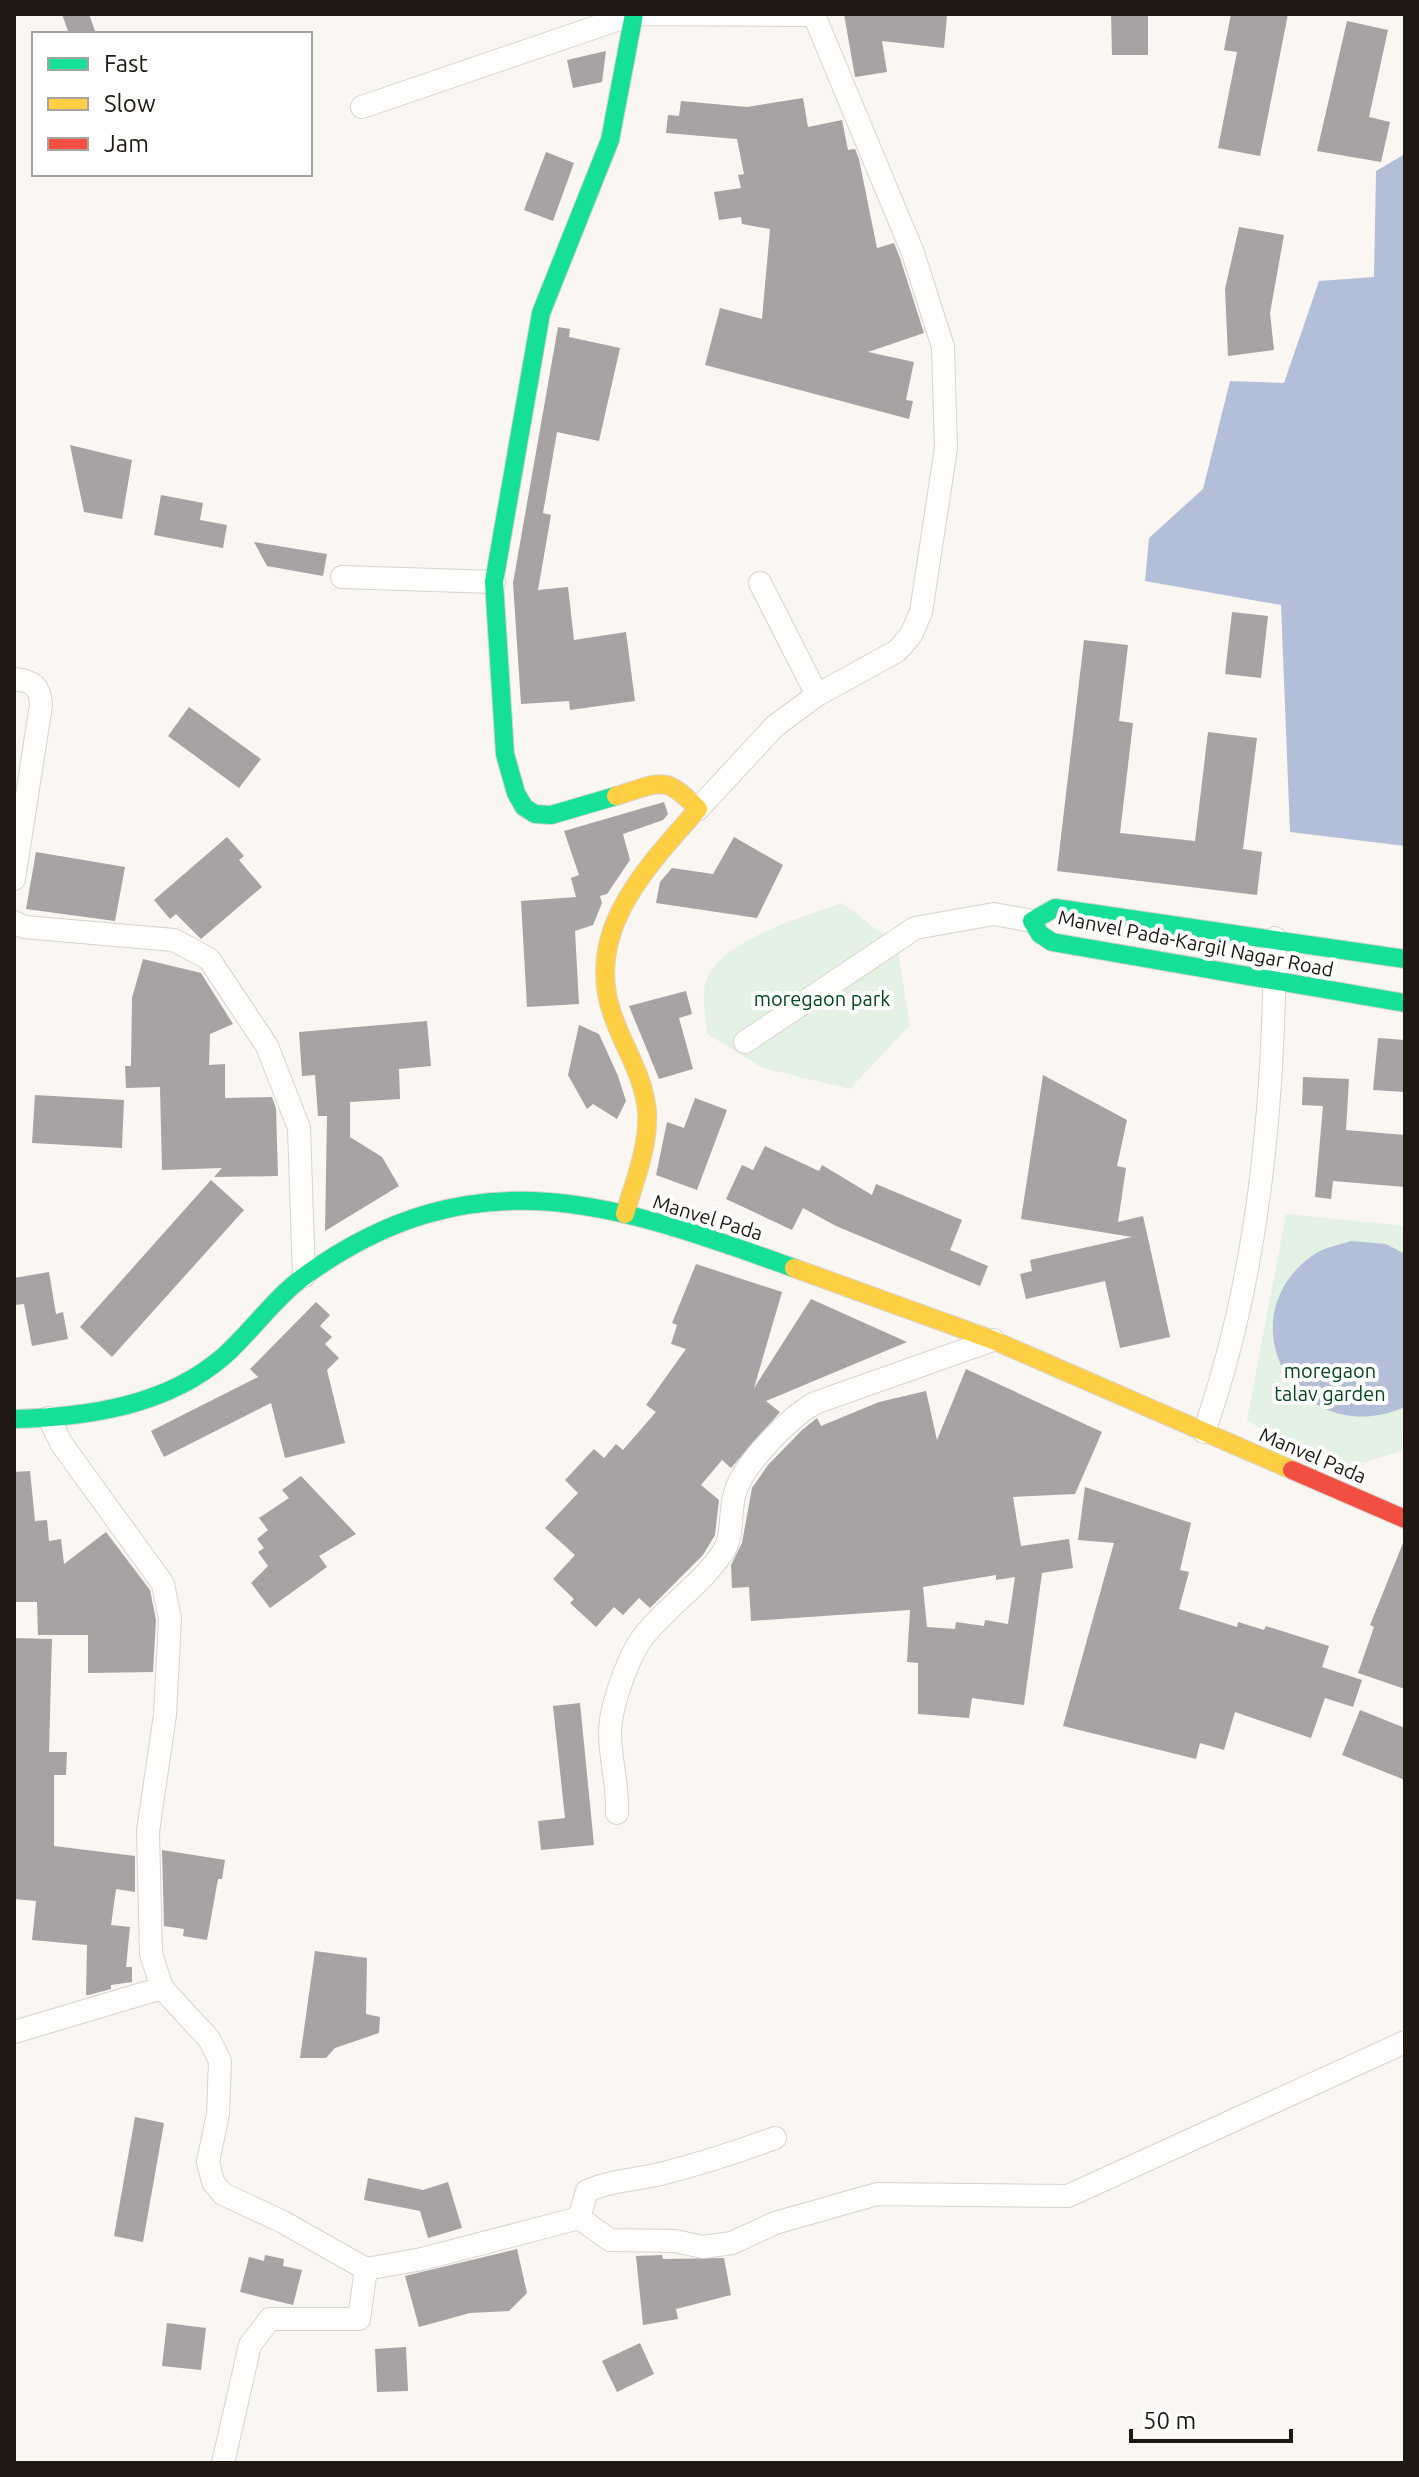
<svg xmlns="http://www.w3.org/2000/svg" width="1419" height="2477" font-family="Ubuntu,sans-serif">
	<rect width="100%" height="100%" fill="#faf6f2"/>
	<g fill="#e3f2e3">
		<path d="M842,903L897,945L910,1025L850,1089L763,1068L707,1034C706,1020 703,1004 704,990C710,942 804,917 842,903Z"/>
		<path d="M1286,1214L1405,1226L1402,1451L1358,1464L1314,1463L1247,1420Z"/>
	</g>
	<g fill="#b3bfd9">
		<path d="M1405,154V846L1290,832L1281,605L1145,581L1149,538L1203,489L1230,381L1284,383L1319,281L1374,277L1376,171Z"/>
		<path d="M1351,1241L1386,1244L1405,1254V1407C1297,1454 1221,1316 1316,1253C1326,1247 1340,1245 1351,1241Z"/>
	</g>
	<g fill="#a7a2a3" fill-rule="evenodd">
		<path d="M62,14H89L96,34H69Z"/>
		<path d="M844,14L947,16L944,48L882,41L887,72L855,77Z"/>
		<path d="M1111,14H1148V55H1112Z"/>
		<path d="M1231,14H1288L1260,156L1218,148L1237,52L1224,50Z"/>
		<path d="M1347,21L1388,30L1369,117L1390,122L1381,162L1317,151Z"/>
		<path d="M606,51L602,82L573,88L567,60Z"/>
		<path d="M803,98L808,127L842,120L848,150L855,149L859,159L877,248L894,243L900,258L924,333L868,352L914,362L906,400L913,401L909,419L705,365L720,308L762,319L770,229L742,224L741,217L719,220L714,192L741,188L738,175L744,174L737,139L666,133L668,115L679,116L681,101L747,107Z"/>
		<path d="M546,152L574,163L553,221L524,210Z"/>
		<path d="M1239,227L1284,235L1270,313L1274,350L1228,356L1225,289Z"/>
		<path d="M558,327L570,329L569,337L620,348L599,441L557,432L543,513L551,515L538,590L568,587L574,640L626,632L635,701L570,710L569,701L521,704L513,583Z"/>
		<path d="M70,445L132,460L122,519L84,512Z"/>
		<path d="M161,495L203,503L200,520L227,525L223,548L154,535Z"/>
		<path d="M254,542L327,554L323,576L267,566Z"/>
		<path d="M1232,612L1268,616L1261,678L1225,674Z"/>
		<path d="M1084,640L1128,645L1119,721L1133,723L1120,833L1195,841L1208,732L1257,738L1243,849L1262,852L1257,895L1057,871Z"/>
		<path d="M189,707L261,759L239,788L168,736Z"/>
		<path d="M664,802L668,814L663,820L623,834L630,860L607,894L600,896L602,903L593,925L575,931L579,1004L527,1007L521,901L576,897L571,878L579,875L564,831Z"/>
		<path d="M227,837L244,856L239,860L262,887L201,939L176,914L170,919L154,900Z"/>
		<path d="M734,837L783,865L757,918L656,903L660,882L672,868L713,874Z"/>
		<path d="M36,852L125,867L115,921L26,909Z"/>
		<path d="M143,959L201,973L233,1024L210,1034L209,1065L225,1064V1098L272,1097L276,1108L278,1176L214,1177L222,1168L162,1170L160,1087L126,1088L125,1066H131L132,998Z"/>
		<path d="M686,991L692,1014L679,1018L693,1069L659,1079L629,1006Z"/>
		<path d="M427,1021L431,1066L399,1069L400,1099L350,1102V1137L382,1157L399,1186L325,1231L327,1116H318L315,1075L302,1076L299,1032Z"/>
		<path d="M579,1025L599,1034L618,1076L626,1101L617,1119L593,1104L587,1109L568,1075Z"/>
		<path d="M1378,1038L1405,1040V1092L1373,1090Z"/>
		<path d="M1043,1075L1127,1120L1117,1166L1126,1168L1118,1222L1143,1216L1170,1337L1120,1348L1105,1281L1026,1299L1020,1274L1032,1271L1030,1260L1132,1237L1021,1219Z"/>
		<path d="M1303,1077L1349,1079L1346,1130L1405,1135V1187L1333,1181L1331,1199L1315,1197L1323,1106L1302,1105Z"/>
		<path d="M35,1095L124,1100L122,1148L32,1143Z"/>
		<path d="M695,1098L727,1110L697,1190L656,1175L667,1122L684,1128Z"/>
		<path d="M765,1146L819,1171L822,1165L872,1195L876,1184L962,1220L950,1250L988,1266L980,1286L836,1226L803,1208L792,1230L726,1199L742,1165L753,1170Z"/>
		<path d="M211,1180L244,1210L112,1357L80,1327Z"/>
		<path d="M696,1264L782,1292L754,1388L811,1299L907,1342L766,1401L780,1412L731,1468L722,1460L701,1485L719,1500L715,1535L703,1555L650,1608L639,1598L623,1615L614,1607L596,1627L570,1603L574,1599L553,1579L575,1555L545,1528L578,1493L565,1480L594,1449L604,1458L616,1444L623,1450L656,1412L646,1405L686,1349L671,1344L677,1325L672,1323Z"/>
		<path d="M49,1272L56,1314L63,1312L68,1339L32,1346L24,1304L14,1305V1278Z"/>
		<path d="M316,1302L330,1315L320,1326L332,1337L325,1344L339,1358L327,1370L345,1443L285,1458L271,1403L164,1457L151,1431L258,1377L250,1369Z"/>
		<path d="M966,1369L1102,1432L1075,1494L1013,1497L1021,1546L1069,1539L1073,1568L1042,1573L1024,1705L972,1698L969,1718L918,1714V1663L907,1662L910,1610L751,1621L749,1587L732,1588L731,1565L742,1543L752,1488L768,1465L802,1430L817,1418L821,1426L879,1402L926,1391L937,1440ZM996,1575V1580L1015,1577L1008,1624L985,1620L984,1626L956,1622L955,1629L927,1627L923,1587Z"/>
		<path d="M30,1471L35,1521L47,1520L49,1541L61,1539L64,1564L106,1532L150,1590L156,1620L153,1672L88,1673V1635H38L37,1602H14V1472Z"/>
		<path d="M301,1476L356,1534L319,1556L327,1567L270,1608L251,1583L268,1566L258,1552L264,1548L257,1539L268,1530L259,1518L289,1498L282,1490Z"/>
		<path d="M1085,1487L1191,1523L1180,1570L1189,1572L1179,1609L1237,1627L1238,1622L1264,1630L1266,1626L1329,1646L1322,1667L1362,1680L1353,1707L1325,1698L1311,1738L1235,1712L1224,1750L1200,1743L1196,1759L1063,1726L1114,1543L1078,1540Z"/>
		<path d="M1403,1543H1405V1689L1358,1673L1374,1627L1370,1625Z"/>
		<path d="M14,1638L52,1639L49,1752H67L66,1775H54V1846L135,1856V1892L116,1889L111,1925L130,1927L126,1967H132V1982L111,1985V1989L89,1995H86L87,1945L32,1940L36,1901L14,1899Z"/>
		<path d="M580,1703L594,1845L541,1850L538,1821L565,1818L553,1706Z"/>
		<path d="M1360,1710L1405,1728V1780L1342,1755Z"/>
		<path d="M162,1850L225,1860L222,1879H218L207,1940L183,1936L184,1929L164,1926Z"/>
		<path d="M315,1951L367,1958L366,2014L380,2017L379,2033L335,2048L326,2058H300Z"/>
		<path d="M135,2117L164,2123L143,2242L114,2236Z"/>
		<path d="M368,2178L423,2190L448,2182L462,2228L428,2238L420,2211L364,2200Z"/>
		<path d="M517,2249L527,2293L509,2311L470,2313L419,2327L405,2276Z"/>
		<path d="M265,2255L284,2259L283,2266L302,2270L293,2305L240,2292L249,2257L264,2261Z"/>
		<path d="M662,2255L663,2259L724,2258L731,2295L676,2309L678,2319L643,2325L636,2256Z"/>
		<path d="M167,2323L206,2328L201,2370L162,2366Z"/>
		<path d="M640,2343L654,2374L617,2392L602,2361Z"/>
		<path d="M406,2347L408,2391L377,2392L375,2349Z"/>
	</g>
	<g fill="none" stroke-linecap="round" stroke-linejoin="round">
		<g stroke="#d9d3ce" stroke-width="24">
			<g id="street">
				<path d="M362,107L634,14L814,15L913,253L943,347L946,448L921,612L911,635L897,651L817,695L775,726L698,809"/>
				<path d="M342,577L494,582"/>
				<path d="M760,583L817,695"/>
				<path d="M14,679C33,681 40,686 41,705L14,879"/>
				<path d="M14,922L24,927L174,940L209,959L267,1046L299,1128L304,1276"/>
				<path d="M745,1042L915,928L994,914L1032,921"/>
				<path d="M49,1418L61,1443L163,1584L170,1619L165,1715L148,1831L151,1954L162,1988L209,2039L220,2061L218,2114L208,2162L213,2182L223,2194L283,2222L366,2269L422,2259L579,2218L587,2191C612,2180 635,2180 660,2174C700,2164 737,2152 775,2138"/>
				<path d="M1204,1432C1259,1275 1274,1104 1275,938"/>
				<path d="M617,1813C619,1779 604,1743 613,1710C618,1688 630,1654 643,1637C667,1606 701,1585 723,1552C734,1536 729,1511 735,1493C743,1464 789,1418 815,1403L993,1340"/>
				<path d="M14,2032L162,1988"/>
				<path d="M579,2218L610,2240L675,2241L703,2247L732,2243L775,2223L877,2194L1068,2196L1405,2042"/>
				<path d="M223,2463L250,2345L270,2319H359L366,2269"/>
			</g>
		</g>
		<g stroke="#d9d3ce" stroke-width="20">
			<g id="fast">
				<path d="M616,796L551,815L535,814L524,807L516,793L505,754L494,582L541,313L610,140L634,14"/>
				<path d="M1405,959L1055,908L1032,921L1040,934L1052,942L1405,1003"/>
				<path d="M14,1419C87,1417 167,1406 224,1356C252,1331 275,1297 306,1275C476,1153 615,1204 794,1268"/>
			</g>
		</g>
		<g stroke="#d9d3ce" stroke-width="20">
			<g id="slow">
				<path d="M616,796C661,783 663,773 698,809C647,867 582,932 613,1016C624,1048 645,1078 647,1113C649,1147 634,1182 625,1214"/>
				<path d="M794,1268L993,1340L1292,1470"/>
			</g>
		</g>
		<g stroke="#d9d3ce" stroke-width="20">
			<path id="jam" d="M1292,1470L1405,1519"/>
		</g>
		<use href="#street" stroke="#fefefd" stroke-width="22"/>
		<use href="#fast" stroke="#16e098" stroke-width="18"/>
		<use href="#slow" stroke="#ffcf43" stroke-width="18"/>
		<use href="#jam" stroke="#f24e42" stroke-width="18"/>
	</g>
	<g text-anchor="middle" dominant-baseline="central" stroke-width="8" stroke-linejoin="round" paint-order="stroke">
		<g font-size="20" fill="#201911" stroke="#fff">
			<text transform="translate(1196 943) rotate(11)">Manvel Pada-Kargil Nagar Road</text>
			<text transform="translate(708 1217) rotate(17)">Manvel Pada</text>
			<text transform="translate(1313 1455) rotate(23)">Manvel Pada</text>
		</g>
		<g font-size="20" fill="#024620" stroke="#fff">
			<text x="822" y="998">moregaon park</text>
			<text x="1330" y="1370">moregaon<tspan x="1330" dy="23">talav garden</tspan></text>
		</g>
	</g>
	<rect width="1419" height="2477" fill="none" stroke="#201911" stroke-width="32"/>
	<rect x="32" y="32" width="280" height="144" fill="#ffffff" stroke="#a6a3a0" stroke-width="2"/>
	<rect x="48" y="58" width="40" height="12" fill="#16e098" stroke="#a6a3a0" stroke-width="2"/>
	<text x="104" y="72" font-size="24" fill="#201911">Fast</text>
	<rect x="48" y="98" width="40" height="12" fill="#ffcf43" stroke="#a6a3a0" stroke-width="2"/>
	<text x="104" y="112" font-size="24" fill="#201911">Slow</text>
	<rect x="48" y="138" width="40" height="12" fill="#f24e42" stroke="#a6a3a0" stroke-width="2"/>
	<text x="104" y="152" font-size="24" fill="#201911">Jam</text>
	<path d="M1131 2429v12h160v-12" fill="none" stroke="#201911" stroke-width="4"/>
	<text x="1143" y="2429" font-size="24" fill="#201911" stroke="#ffffff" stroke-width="6" paint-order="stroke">50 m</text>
</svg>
